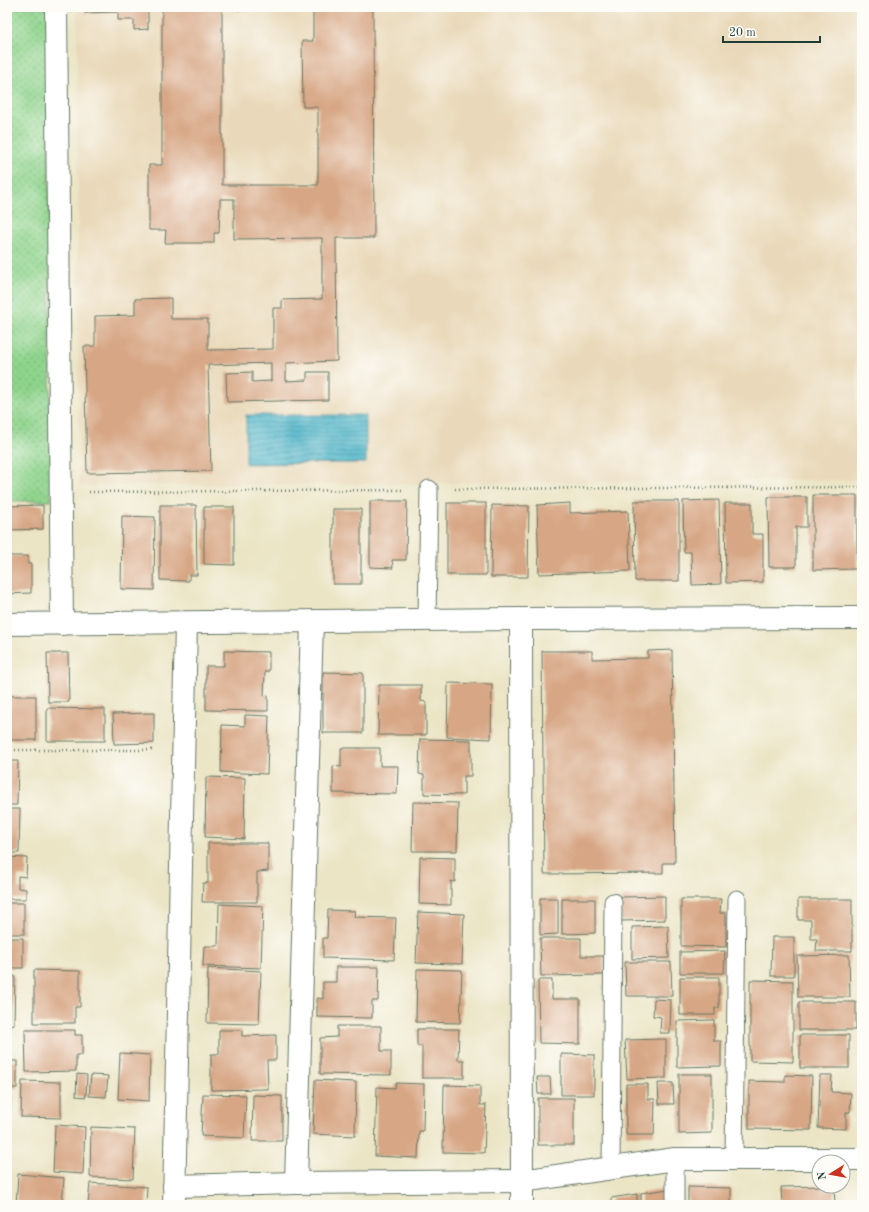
<svg xmlns="http://www.w3.org/2000/svg" width="869" height="1212" font-family="'Old Standard TT',serif">
	<defs>
		<pattern id="grass-dots" width="8" height="8" patternUnits="userSpaceOnUse"><rect width="8" height="8" fill="#8fd48d"/><path d="M2 2h.1M6 6h.1" fill="none" stroke="#74ad74" stroke-width="1.8" stroke-linecap="round"/></pattern>
		<pattern id="water-rules" width="6" height="5" patternUnits="userSpaceOnUse"><rect width="6" height="5" fill="#4ab3c8"/><path d="M0 2.5h6" fill="none" stroke="#3d93a3"/></pattern>
	</defs>
	<rect width="100%" height="100%" fill="#fdfcf7"/>
	<filter id="ink" filterUnits="userSpaceOnUse"><feTurbulence type="fractalNoise" baseFrequency=".025" numOctaves="2"/><feDisplacementMap in="SourceGraphic" scale="8" xChannelSelector="R" yChannelSelector="G"/><feConvolveMatrix kernelMatrix="1 2 1 2 8 2 1 2 1" color-interpolation-filters="sRGB"/></filter>
	<filter id="wash" filterUnits="userSpaceOnUse"><feTurbulence type="fractalNoise" baseFrequency=".012" numOctaves="4" result="noise"/><feDisplacementMap in="SourceGraphic" scale="16" xChannelSelector="R" yChannelSelector="G"/><feGaussianBlur stdDeviation="0.9" result="paint"/><feColorMatrix in="noise" values="0 0 0 0 0 0 0 0 0 0 0 0 0 0 0 0 0 1.4 0 .05"/><feComposite in="paint" operator="in"/></filter>
	<g filter="url(#wash)">
		<rect width="100%" height="100%" fill="#ebe5c6"/>
		<path fill="#e9d9ba" d="M77,7H857L856,480L79,486Z"/>
		<path fill="url(#grass-dots)" stroke="#578860" d="M7,7H48L51,501H7Z"/>
		<path fill="url(#water-rules)" stroke="#34787e" d="M246,415H366V463L246,464Z"/>
		<g id="blocks">
			<g fill="#d7a684">
				<path d="M85,7H148V29L134,30V20H118V12L85,13Z"/>
				<path d="M162,7H222V185H318V107H303L302,41H313V10H237V7H373L374,238H336L337,361L286,363V381L307,380V372H328V400L227,402L226,373L252,372V382L271,381V363L208,365L211,471L87,473L84,346H95V316L135,315V299L171,298V319H208V350L273,349V308H282V300L322,299V238L234,239V199H220L219,233H214V243H165L166,230H149V165H162Z"/>
				<path d="M813,495H857V569L813,570Z"/>
				<path d="M768,497H807V527H796V567H769Z"/>
				<path d="M719,500L721,584L692,585L691,552H684L683,501Z"/>
				<path d="M370,501H407L406,560H392L393,568L370,567Z"/>
				<path d="M634,501H679V581H635Z"/>
				<rect x="447" y="503" width="39" height="72"/>
				<path d="M570,503V513L628,511L630,571L539,574L537,505Z"/>
				<path d="M725,503H752V534H763V582L726,583Z"/>
				<path d="M43,505V529L10,530V556H28V564H31V593L7,594V506Z"/>
				<path d="M160,505H196L197,575H189V581L160,580Z"/>
				<path d="M492,505L529,506L528,577H491Z"/>
				<path d="M204,507H234V565L204,564Z"/>
				<rect x="333" y="509" width="28" height="75"/>
				<path d="M122,516L155,517L154,590L121,589Z"/>
				<path d="M672,650L675,863H663V873L544,874L542,651H592V659L648,658V651Z"/>
				<path d="M224,651L269,652V671H265L264,696L268,695V711L206,710V666H224Z"/>
				<path d="M47,653H68L69,702H48Z"/>
				<path d="M323,672L363,673V733H323Z"/>
				<path d="M448,683L492,684L491,739L447,737Z"/>
				<path d="M379,685H421V701L426,702V735H378Z"/>
				<rect x="7" y="696" width="29" height="44"/>
				<path d="M47,708L105,709V741H47Z"/>
				<path d="M154,713V743L114,744L113,714Z"/>
				<path d="M245,715L269,716L267,774L221,772L222,725L245,726Z"/>
				<path d="M420,739L471,740V776H464V795L424,794V775L419,774Z"/>
				<path d="M341,748H380V766H398L397,794L333,793V766L341,767Z"/>
				<path d="M7,761H18L17,805H7Z"/>
				<path d="M206,777L245,778L244,839L205,837Z"/>
				<path d="M413,802L458,803L457,851H412Z"/>
				<path d="M7,809H20L19,853H7Z"/>
				<path d="M208,843H268V871L257,872V902H202L203,883H208Z"/>
				<path d="M7,857L27,858L26,877L18,876V888L26,889V899H7Z"/>
				<path d="M420,857L455,858V882L451,881V905L419,904Z"/>
				<path d="M665,896V920L621,921V897Z"/>
				<path d="M540,898H558V934L540,935Z"/>
				<path d="M562,899H595V933L562,934Z"/>
				<path d="M681,899H721L720,913H726V947L681,946Z"/>
				<path d="M798,899H852V951H816L817,939H811V920H798Z"/>
				<rect x="7" y="903" width="17" height="31"/>
				<path d="M219,904L263,906L261,968L203,966L204,946H218Z"/>
				<path d="M328,910L355,911L354,917L396,918L394,960L323,958V938H327Z"/>
				<path d="M418,912L464,914L462,964L416,963Z"/>
				<path d="M668,926L669,958L632,959V927Z"/>
				<path d="M772,937H794V976H771Z"/>
				<rect x="7" y="938" width="16" height="30"/>
				<path d="M540,938H581V956H604V975L541,976Z"/>
				<path d="M725,951L724,973H680V952Z"/>
				<path d="M849,955L850,997H798L797,956Z"/>
				<path d="M625,962H671L672,996H626Z"/>
				<path d="M336,967H379L378,1001H372V1018L317,1017V998L323,999V982H336Z"/>
				<path d="M208,968L261,971L259,1024L207,1023Z"/>
				<path d="M417,969L462,970L460,1023L416,1022Z"/>
				<path d="M34,970L80,971V1007H75V1023H34Z"/>
				<path d="M7,976H15L14,1025L7,1024Z"/>
				<path d="M680,977H719V1008H715V1015H680Z"/>
				<path d="M538,980H552V999H580V1044L539,1043Z"/>
				<path d="M750,980L793,981V1062L750,1061Z"/>
				<path d="M654,999L671,1000L670,1033H660L661,1017L653,1016Z"/>
				<rect x="799" y="1002" width="57" height="28"/>
				<path d="M714,1020V1041H721V1066L677,1067V1021Z"/>
				<path d="M337,1026H381V1051H391V1075L320,1074V1038L337,1037Z"/>
				<path d="M417,1029H459L458,1060H464V1078H422V1046H417Z"/>
				<path d="M25,1030H75V1035H82V1055H76V1071L26,1072Z"/>
				<path d="M219,1030H242V1036L276,1035V1060H267L268,1089L211,1090V1054H219Z"/>
				<rect x="800" y="1035" width="49" height="33"/>
				<path d="M666,1039V1078L627,1079L625,1040Z"/>
				<path d="M120,1053L150,1055L149,1101L118,1099Z"/>
				<path d="M561,1054L594,1055V1095H561Z"/>
				<rect x="7" y="1061" width="10" height="27"/>
				<path d="M77,1074L87,1075L86,1097L76,1096Z"/>
				<path d="M679,1074H712V1133L679,1134Z"/>
				<path d="M91,1075L108,1076L106,1097L89,1096Z"/>
				<path d="M785,1075L812,1076L811,1130L749,1129V1081L785,1082Z"/>
				<path d="M820,1075H832L831,1092L851,1093L850,1112H846V1129L818,1128Z"/>
				<path d="M537,1077H550L551,1094H538Z"/>
				<path d="M315,1080L356,1082L355,1136L313,1134Z"/>
				<path d="M22,1081L61,1082V1118L21,1117Z"/>
				<path d="M396,1083L424,1084L423,1131H419L418,1158L375,1156L377,1087L395,1088Z"/>
				<path d="M658,1083H673L674,1104H659Z"/>
				<path d="M626,1084H648V1099H655L654,1135H626Z"/>
				<path d="M444,1085L480,1086V1105H486L484,1153L443,1152Z"/>
				<path d="M203,1094L246,1095L244,1138L201,1136Z"/>
				<path d="M7,1095H11L10,1125H7Z"/>
				<path d="M253,1095L282,1096V1141H252Z"/>
				<rect x="538" y="1098" width="36" height="47"/>
				<path d="M55,1125L85,1127L83,1174L53,1172Z"/>
				<path d="M91,1127L135,1129L133,1179L90,1177Z"/>
				<path d="M18,1174L64,1178L62,1205H16Z"/>
				<path d="M90,1183L147,1187L146,1205H88Z"/>
				<path d="M824,1186H834L835,1205H782L781,1187Z"/>
				<path d="M688,1187L731,1188V1205H688Z"/>
				<path d="M669,1189L668,1205H641V1193Z"/>
				<path d="M637,1194V1205H611V1198Z"/>
			</g>
		</g>
	</g>
	<g filter="url(#ink)">
		<use href="#blocks" fill-opacity="0" stroke="#667867" stroke-width="1"/>
		<g fill="none" stroke-linecap="round" stroke-linejoin="round">
			<g stroke="#667867" stroke-width="19">
				<g id="lane">
					<path d="M427,621L429,489"/>
					<path d="M734,1159L737,899"/>
					<path d="M611,1168L613,902"/>
					<path d="M675,1205V1159"/>
				</g>
			</g>
			<g stroke="#667867" stroke-width="24">
				<g id="street">
					<path d="M56,7L62,624"/>
					<path d="M521,619L522,1205"/>
					<path d="M296,1183L312,622"/>
				</g>
			</g>
			<g stroke="#667867" stroke-width="24">
				<g id="secondary">
					<path d="M7,624L521,619L862,618"/>
					<path d="M174,1186L296,1183L522,1181L675,1159H862"/>
					<path d="M174,1205L186,623"/>
				</g>
			</g>
			<g stroke="#667867" stroke-width="2.5" stroke-dasharray="1 3" stroke-linecap="butt">
				<path d="M455,489L862,487"/>
				<path d="M89,492L404,490"/>
				<path d="M7,750H154"/>
			</g>
			<use href="#lane" stroke="#fff" stroke-width="17"/>
			<use href="#street" stroke="#fff" stroke-width="22"/>
			<use href="#secondary" stroke="#fff" stroke-width="22"/>
		</g>
	</g>
	<rect width="869" height="1212" fill="none" stroke="#fdfcf7" stroke-width="24"/>
	<g transform="translate(831 1174) rotate(259)"><circle r="19" fill="#fdfcf7" stroke="#a4b0a9"/>
	<path d="M0-3L7 15L0 10L-7 15Z" fill="#c8321e"/>
	<text y="-6" font-size="11" font-weight="bold" text-anchor="middle" fill="#1f3d34">N</text>
	</g>
	<path d="M723 36v6h97v-6" fill="none" stroke="#1f3d34" stroke-width="2"/>
	<text x="729" y="36" font-size="12" fill="#1f3d34" stroke="#fdfcf7" stroke-width="3" paint-order="stroke">20 m</text>
</svg>
